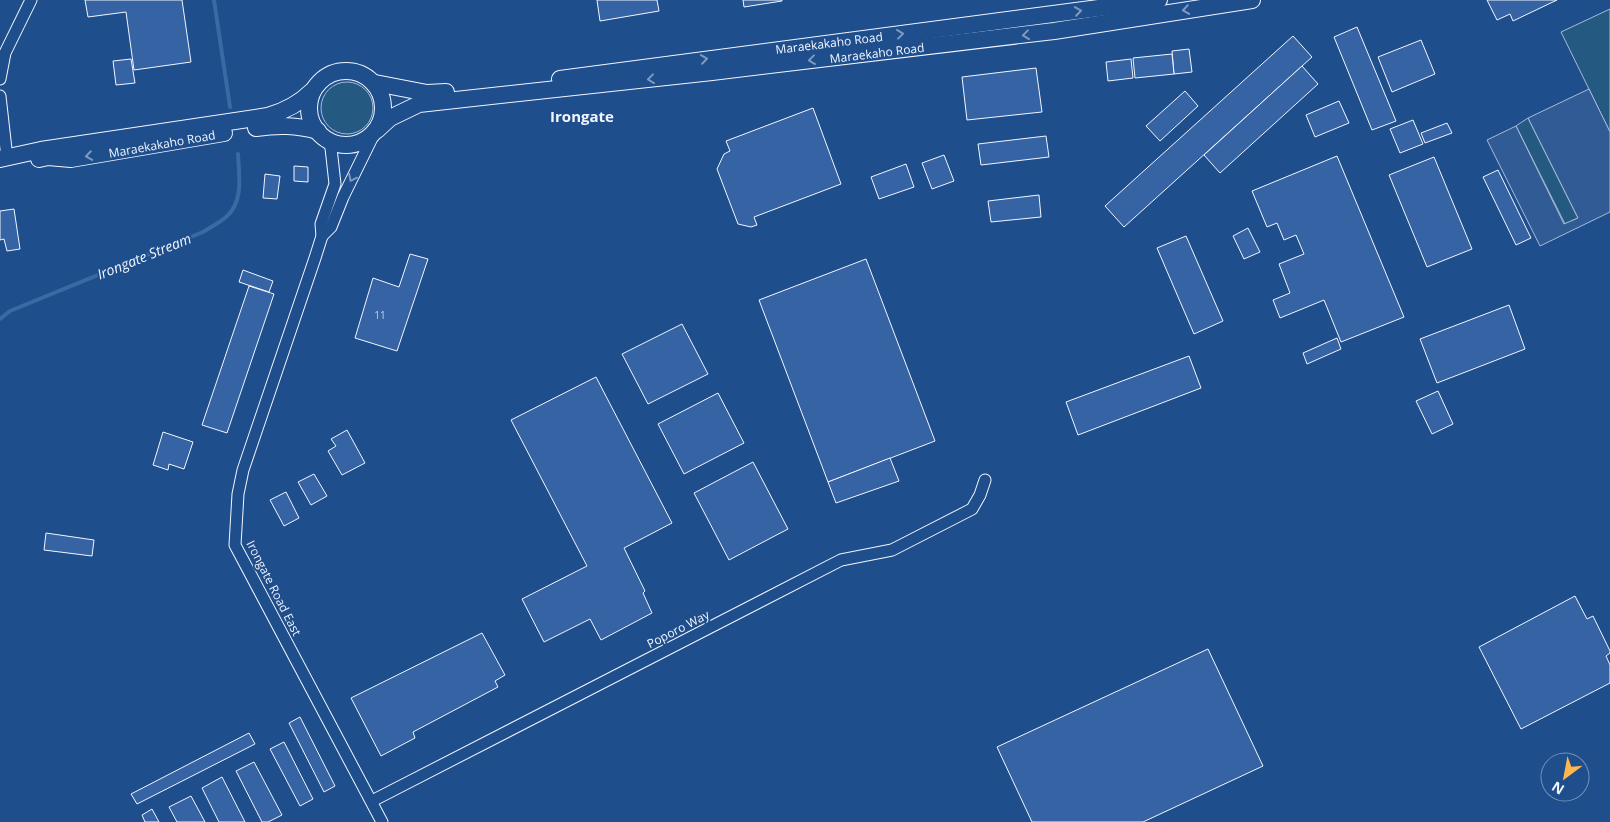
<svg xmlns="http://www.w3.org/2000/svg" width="1610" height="822" font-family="'Open Sans',sans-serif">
	<rect width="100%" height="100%" fill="#1f4e8c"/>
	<g fill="#245a82" stroke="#a8bbd7">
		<path d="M1610,9V132L1561,32Z"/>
		<circle cx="347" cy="108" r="26"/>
		<path d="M1528,118L1578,218L1565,224L1516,126Z"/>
	</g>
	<path fill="#305b95" stroke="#a8bbd7" d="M1589,89L1610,132V212L1540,246L1487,140L1516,126L1564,224L1578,218L1528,118Z"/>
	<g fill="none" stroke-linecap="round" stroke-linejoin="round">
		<g stroke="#3b69a3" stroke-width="4">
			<path d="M214,0L230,107"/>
			<path d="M0,319L10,311L203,232C211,227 219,223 226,217C244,202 239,175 238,154"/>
		</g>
	</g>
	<g fill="#3563a3" stroke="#f2f6ff">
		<path d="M85,0H182L191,62L134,70L126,12L88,17Z"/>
		<path d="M597,0H657L659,11L600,21Z"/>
		<path d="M743,0H782V1L744,7Z"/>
		<path d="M1487,0H1557L1513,21L1510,14L1497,20Z"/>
		<path d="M1357,27L1396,121L1372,130L1334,37Z"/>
		<path d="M1293,36L1312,57L1124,227L1105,206Z"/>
		<path d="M1421,40L1435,74L1392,92L1378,57Z"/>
		<path d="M1189,49L1192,72L1174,74L1172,51Z"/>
		<path d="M1172,54L1174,74L1135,78L1133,58Z"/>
		<path d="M131,59L135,83L116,85L113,61Z"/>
		<path d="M1131,59L1133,78L1108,81L1106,62Z"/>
		<path d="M1302,66L1318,84L1220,173L1204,155Z"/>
		<path d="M1036,68L1042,112L967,120L962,77Z"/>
		<path d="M1185,91L1198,106L1160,141L1146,126Z"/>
		<path d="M1339,101L1349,123L1315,137L1306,115Z"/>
		<path d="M813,108L841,184L754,217L757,225L751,227L738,224L717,169L724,154L730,151L726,141Z"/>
		<path d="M1413,120L1423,144L1400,153L1390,129Z"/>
		<path d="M1447,123L1452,133L1425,143L1421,133Z"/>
		<path d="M1046,136L1049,157L981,165L978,144Z"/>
		<path d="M944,155L954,181L932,189L922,163Z"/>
		<path d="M1337,156L1404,317L1341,342L1324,300L1280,318L1273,300L1290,293L1279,264L1304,254L1296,235L1284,240L1277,223L1267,227L1252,191Z"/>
		<path d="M1434,157L1472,249L1427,267L1389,175Z"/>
		<path d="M906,164L914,187L879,199L871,177Z"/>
		<path d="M294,166L308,167V182L294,181Z"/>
		<path d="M1498,170L1531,238L1516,245L1483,177Z"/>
		<path d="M265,174L280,176L277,199L263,198Z"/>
		<path d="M1039,195L1041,217L991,222L988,201Z"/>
		<path d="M14,209L20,249L7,251L4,239L0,240V211Z"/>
		<path d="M1248,228L1260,252L1244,259L1233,236Z"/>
		<path d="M1186,236L1223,321L1194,334L1157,248Z"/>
		<path d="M410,254L428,259L397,351L355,338L373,278L399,287Z"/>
		<path d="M866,259L935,441L828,482L759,300Z"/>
		<path d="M243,270L273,281L269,292L239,282Z"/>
		<path d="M249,286L274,294L227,433L202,425Z"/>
		<path d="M1509,305L1525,349L1437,383L1420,339Z"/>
		<path d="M682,324L708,374L648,404L622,354Z"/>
		<path d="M1337,338L1341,349L1307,364L1303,353Z"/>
		<path d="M1189,356L1201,388L1078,435L1066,402Z"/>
		<path d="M596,377L672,523L624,548L645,591L643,593L652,613L601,640L590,619L544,642L522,599L587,566L511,420Z"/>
		<path d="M1438,391L1453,424L1432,434L1416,401Z"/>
		<path d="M718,393L744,443L684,474L658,424Z"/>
		<path d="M347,430L365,463L342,475L328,451L336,446L331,439Z"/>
		<path d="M163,432L193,442L184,469L169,464L168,470L153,465Z"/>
		<path d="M890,458L899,481L836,503L828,482Z"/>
		<path d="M753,462L788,529L729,560L694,493Z"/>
		<path d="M314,474L327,496L311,505L298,482Z"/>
		<path d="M286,492L299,518L284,526L270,500Z"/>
		<path d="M46,533L94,540L92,556L44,550Z"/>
		<path d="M1575,596L1587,619L1593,616L1610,651V653L1606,656L1610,665V683L1521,729L1479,647Z"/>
		<path d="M482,633L505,675L495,681L498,687L413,732L415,738L381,756L351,698Z"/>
		<path d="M1208,649L1263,766L1143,822H1032L997,747Z"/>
		<path d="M300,717L335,786L324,792L289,723Z"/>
		<path d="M249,733L255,744L137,804L131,794Z"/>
		<path d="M284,742L313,799L300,806L270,749Z"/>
		<path d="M254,762L282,815L268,822H262L236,771Z"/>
		<path d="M222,777L245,822H219L202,788Z"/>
		<path d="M191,796L205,822H177L169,807Z"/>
		<path d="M152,809L159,822H145L142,815Z"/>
	</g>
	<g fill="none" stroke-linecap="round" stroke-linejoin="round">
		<g stroke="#f2f6ff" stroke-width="13">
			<g id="minor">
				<path d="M0,79L5,53L31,0"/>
				<path d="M0,96L7,158"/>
				<path d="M328,140L331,148L335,184L321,224L322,236L315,258L243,470L238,494L235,545L382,822"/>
				<path d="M322,236L331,227L343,197L374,134"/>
				<path d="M372,801L841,560L892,550L972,509L980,495L985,480"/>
			</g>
		</g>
		<g stroke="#f2f6ff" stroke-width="18">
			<g id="secondary">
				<circle cx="346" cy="108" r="37"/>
				<path d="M560,79L1159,0"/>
				<path d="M375,83L427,93L446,92"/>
				<path d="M256,128C278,125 296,125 318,131"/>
				<path d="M377,130L390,118L419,104L712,72L1054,31L1252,0"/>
				<path d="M0,159L41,150L268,116C285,111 299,104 312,91"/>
				<path d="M39,159L48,157L71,159L224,133"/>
			</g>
		</g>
		<use href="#minor" stroke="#1f4e8c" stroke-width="11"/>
		<use href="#secondary" stroke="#1f4e8c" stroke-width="16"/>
	</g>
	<defs><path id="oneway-chevron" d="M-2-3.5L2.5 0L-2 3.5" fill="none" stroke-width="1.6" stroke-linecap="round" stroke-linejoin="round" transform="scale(1.25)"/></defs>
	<g stroke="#7e9ac0">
		<use href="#oneway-chevron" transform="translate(1186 10) rotate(171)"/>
		<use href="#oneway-chevron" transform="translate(1078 11) rotate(-8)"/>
		<use href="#oneway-chevron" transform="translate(900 34) rotate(-7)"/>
		<use href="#oneway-chevron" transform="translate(1026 35) rotate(173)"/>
		<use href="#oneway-chevron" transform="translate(704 59) rotate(-8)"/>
		<use href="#oneway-chevron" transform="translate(812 60) rotate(173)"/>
		<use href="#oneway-chevron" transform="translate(651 79) rotate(173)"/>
		<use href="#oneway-chevron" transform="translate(89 156) rotate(171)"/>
		<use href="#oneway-chevron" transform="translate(352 178) rotate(116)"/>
	</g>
	<g text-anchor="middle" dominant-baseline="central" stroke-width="4" stroke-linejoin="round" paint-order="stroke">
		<g font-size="10" fill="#c3d1e8">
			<text x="380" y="315">11</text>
		</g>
		<g font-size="12" fill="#f2f6ff" stroke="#1f4e8c">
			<text transform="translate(829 43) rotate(-7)">Maraekakaho Road</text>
			<text transform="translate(877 53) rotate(-7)">Maraekaho Road</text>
			<text transform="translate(162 144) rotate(-10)">Maraekakaho Road</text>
			<text transform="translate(274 588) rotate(63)">Irongate Road East</text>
			<text transform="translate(678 629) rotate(-27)">Poporo Way</text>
		</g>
		<g font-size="14" font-style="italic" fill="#f2f6ff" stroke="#1f4e8c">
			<text transform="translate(144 256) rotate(-22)">Irongate Stream</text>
		</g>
		<g font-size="15" font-weight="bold" fill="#f2f6ff" stroke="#1f4e8c">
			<text x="582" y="116">Irongate</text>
		</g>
	</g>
	<g transform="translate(1565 777) rotate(212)"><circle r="24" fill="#1f4e8c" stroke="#7391ba"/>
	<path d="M0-4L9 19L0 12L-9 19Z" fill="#ffb74d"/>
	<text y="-8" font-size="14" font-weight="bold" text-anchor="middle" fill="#f2f6ff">N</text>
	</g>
</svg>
